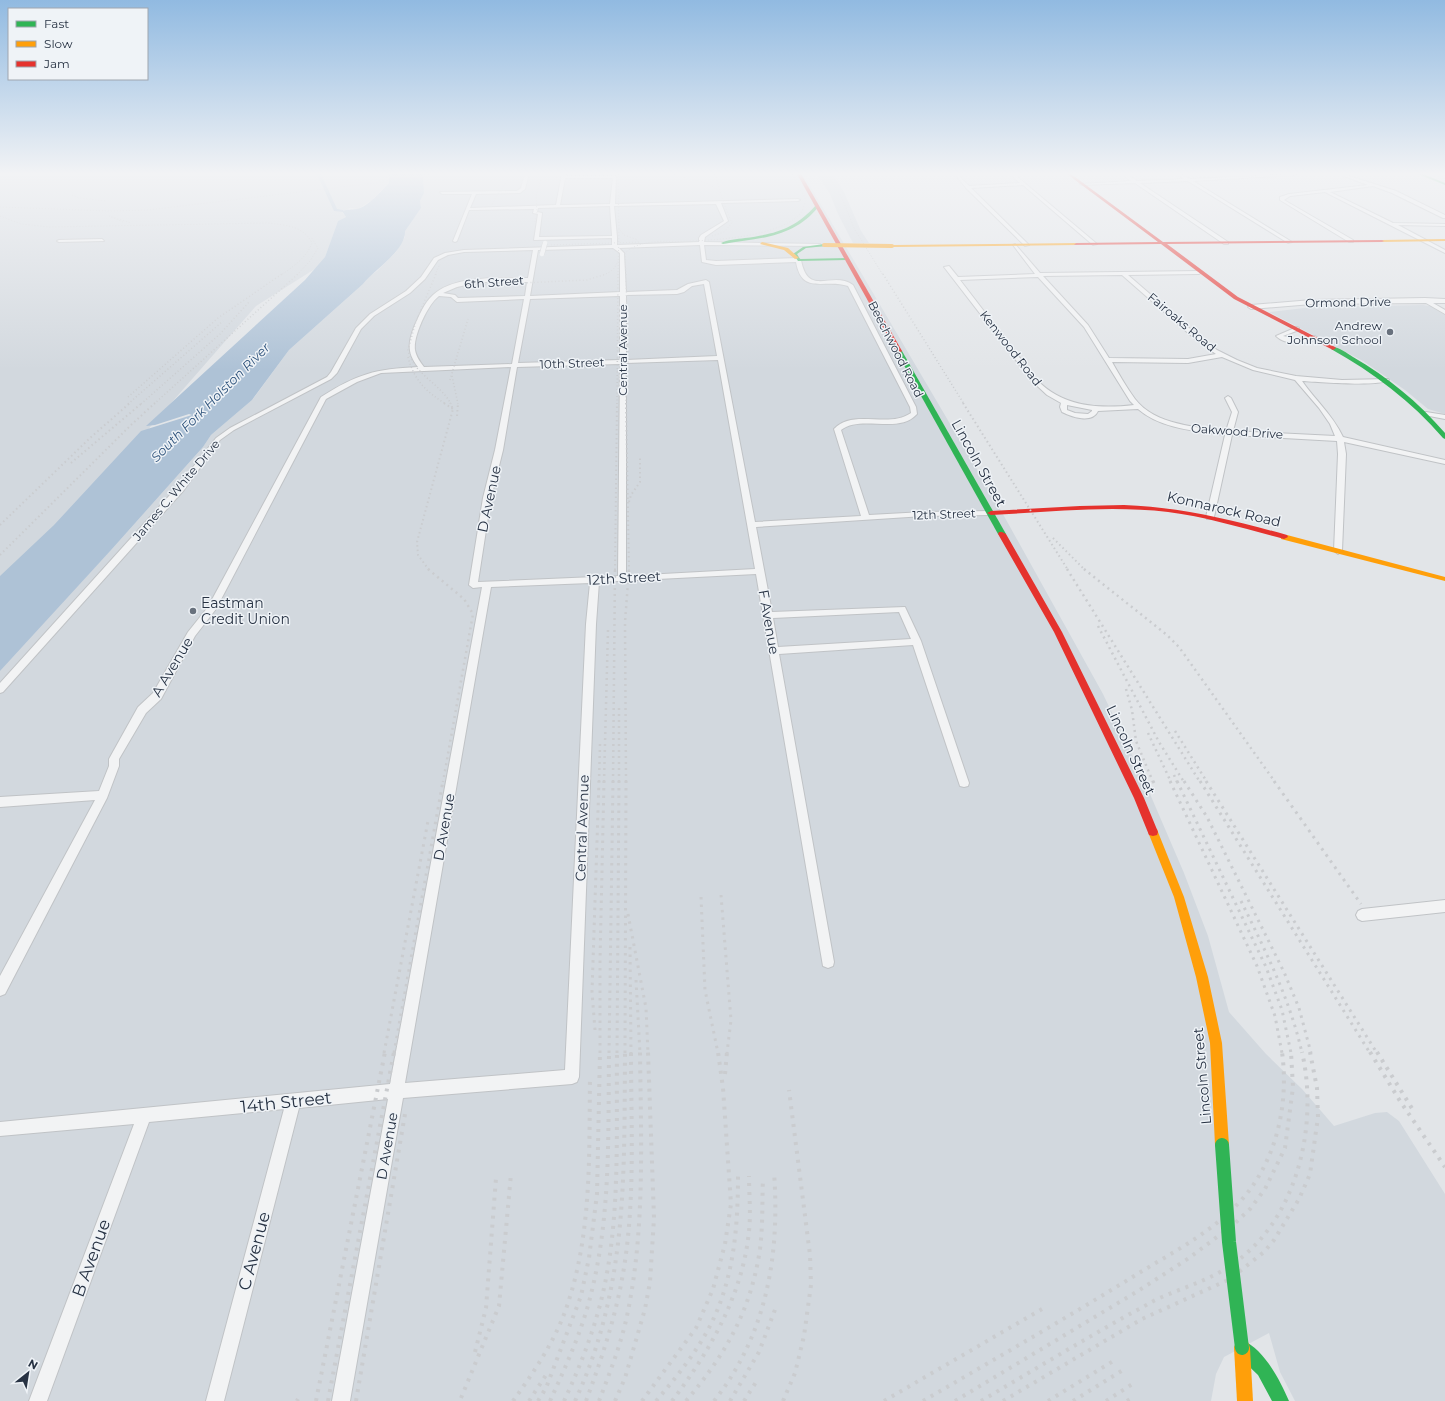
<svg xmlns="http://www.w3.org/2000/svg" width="1445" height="1401" font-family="Montserrat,sans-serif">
	<rect width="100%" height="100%" fill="#e2e5e8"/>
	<g fill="#d2d8de">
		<path d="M0,174H389L390,176L389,182L372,200L358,209L350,208L342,212L346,217L338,221L325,257L318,267L256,306L102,482L0,582Z"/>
		<path d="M423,174H803L999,507L1103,694L1144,780L1184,873L1208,936L1229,1012L1266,1054L1302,1089L1334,1126L1375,1113L1387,1112L1399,1121L1445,1194V1401H1295L1280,1372L1269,1333L1224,1357L1216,1374L1211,1401H0V668L112,549L203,447L211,435L253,399L289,350L363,284L370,276L377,271L396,252L405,237L404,231L421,208L420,201L424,193Z"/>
		<path d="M817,174H832L844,192L861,231L869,243H853L838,214L830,194Z"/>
		<path d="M1423,305L1430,306L1445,315V414L1428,409L1405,390L1363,361L1269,312L1313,307Z"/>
	</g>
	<path fill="#aec2d6" d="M389,174H429L423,175L424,193L420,201L421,208L405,231C406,250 374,270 363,284L289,350L252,400L211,435L203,447L112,549L0,671V576L54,525L141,431L192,415L189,414L155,425L146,426L305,280L325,257L338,221L346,217L342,211C349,209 350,210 357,209C368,207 382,190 389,183Z"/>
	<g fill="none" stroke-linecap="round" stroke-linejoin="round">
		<path fill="#aec2d6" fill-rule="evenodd" d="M317,174H321L337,209L343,210V212L334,211Z"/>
		<g stroke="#c0c3c6" stroke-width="2">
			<g id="street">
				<path d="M562,174H566V176H616L615,204L798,199L800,200L798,201L721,203L728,221L705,237L704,242L820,244L822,246L704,245L706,260L716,261L798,258L801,260C808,298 832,270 853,285L916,407L917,414C898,435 862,414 841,430L869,515L924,512L991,511L995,513L991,515L924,516L756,527L772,612L905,607L921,641L969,783L968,786L964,787L960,786L913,645L779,654L834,962L833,966L828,968L823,966L756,574L599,582L596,624L579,1077L577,1082L572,1084L403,1098L350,1401H332L388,1099L299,1108L224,1401H206L284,1109L149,1122L47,1401H29L134,1124L0,1136V1122L390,1084L482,587L473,588L469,585L483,498L495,450L511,367L381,373L357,382L326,399L216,609L195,636L161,699L146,713L119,759V766L107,798L5,994L0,996V976L95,800L0,807V797L99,791L109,766V759L138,707L153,693L188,632L208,607L321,397C357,374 375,369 418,367C407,353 408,343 414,327C419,316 424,303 433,295C455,275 500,278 528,278L533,250L464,252L448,255L438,260L425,279L410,293L374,316L361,329L337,373L331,379L234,430L220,440L184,490L3,692L0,693V683L178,486L216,438L230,428L327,377L331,372L356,328L370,314L406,291L421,277L434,258L445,253L464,250L612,245V238L534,240L538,214L533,213L534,209L469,210L457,241L455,242L453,241L472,194H442L440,192L517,191L521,188L524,177L526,176L528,177L525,189L520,193L476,194L470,208L556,205ZM565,178H613L610,204L560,205ZM716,204L724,221L701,235L699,238V242L617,245V237L614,206ZM610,206L612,236L539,237L542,213L537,212L538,208ZM700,245L702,262L716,265L796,262C802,296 825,278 848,286L910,407L911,413C888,429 853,408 834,429L861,516L755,522L709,282L706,280L688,284L677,290L626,292L624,253L619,248ZM613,248L620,253V292L530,296L538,250ZM480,282H527L525,296L458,298L455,295L443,293L457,287ZM704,284L717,356L626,360V295L677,294L684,292L692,286ZM439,296L451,297L457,302L524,299L512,364L424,367C420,362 416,356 415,350C413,336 428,304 439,296ZM620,296V360L518,363L530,299ZM718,360L755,569L626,576V363ZM620,364L618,576L478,582L491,498L503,450L517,367ZM590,583L586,624L565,1070L405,1083L491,587ZM899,612L911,639L778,647L773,618Z"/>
				<path d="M955,174H957L969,186L1020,183L1010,174H1014L1097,244L1093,245L1023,185L971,188L1029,245L1025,246L966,188Z"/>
				<path d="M1122,174H1126L1137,181L1184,179L1177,174H1181L1190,179L1297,174L1295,175L1193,181L1292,242L1288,243L1188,181L1140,183L1228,242V244H1224L1135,183L1082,185L1080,184L1131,181Z"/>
				<path d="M1338,174H1343L1396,191L1445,215V218H1443L1392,193L1373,186L1330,192L1393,223L1445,224V226L1398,225L1445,250V253L1325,192L1290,196L1284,200L1353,240V242H1349L1280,200V197L1289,194L1368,185Z"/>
				<path d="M102,239L104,241L59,242L57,241L59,240Z"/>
				<path d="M1015,244L1040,273L1201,271L1202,272L1199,274L1128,275L1203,340L1217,350L1237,360L1257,368L1296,376L1342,380L1388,379L1389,380C1379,387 1317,382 1302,381C1316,401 1332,414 1343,437L1445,460V464L1344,442L1346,454L1342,551L1338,554L1334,551L1338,454L1337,441L1232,435L1214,517L1213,519H1207L1206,517L1225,435C1196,431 1161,429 1138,409L1098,411C1092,424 1072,417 1062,412L1060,407L1061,403L1047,395L1032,381L944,267L949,266L958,277L1035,274L1013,245ZM1122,275L1195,339L1216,354L1188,359L1109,358L1088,325L1043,276ZM1038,277L1084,327L1130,401L1134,405C1098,409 1062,407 1036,379L960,280ZM1222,357L1253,370L1295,380L1319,408L1330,424L1335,436L1233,431L1238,412L1231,398L1228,396L1225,398L1232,412L1226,431C1196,427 1155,425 1135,399C1126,387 1119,374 1112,362L1188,363ZM1067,405L1092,410V411L1088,414L1075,413L1067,410Z"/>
				<path d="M1425,298L1445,299V303H1433L1445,310V314L1426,303L1312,304L1251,309L1248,307L1251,305L1312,300Z"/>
				<path d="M1297,327L1299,328V330L1283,336L1296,339L1315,336L1318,338C1307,345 1286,346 1276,336Z"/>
				<path d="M1426,412L1445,415V419L1424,415V413Z"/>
				<path d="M1445,900V912L1362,921L1358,919L1356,915L1358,911L1362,909Z"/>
			</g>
		</g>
		<use href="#street" fill="#f2f3f4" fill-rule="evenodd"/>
		<g fill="#30b455" fill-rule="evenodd">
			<path d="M1418,174H1423L1445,183V185Z"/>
			<path d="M816,205L819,206C794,238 760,238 723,244L721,243C727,240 737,239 745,238C775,234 795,229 816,205Z"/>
			<path d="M824,244L826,246L806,248L797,254L800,259L847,258L849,259L847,260L798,261L793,254L803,247Z"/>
			<path d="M1331,347C1338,346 1347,353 1353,357C1388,377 1418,402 1445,433V439L1443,438C1411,401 1374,373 1331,349Z"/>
			<path d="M899,349L902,351L1006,534L1005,536H1002L998,534L896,351Z"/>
			<path d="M1242,1340C1264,1349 1280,1380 1289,1401H1272L1258,1375L1236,1354L1234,1348L1236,1342Z"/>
		</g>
		<g fill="#ff9f0a" fill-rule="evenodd">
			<path d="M1445,239V241L1382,242L1380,241L1382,240Z"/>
			<path d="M762,242L788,248L799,258L795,259L784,250L760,244Z"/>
			<path d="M1076,243L1078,245L892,247L890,246L892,245Z"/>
			<path d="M1281,535H1287L1445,577V581L1281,539Z"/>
			<path d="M1153,828L1157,829L1158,832L1184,897L1208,977L1222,1043L1229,1145L1227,1150L1222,1152L1217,1150L1215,1145L1210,1043L1196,977L1174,897L1148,832L1149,829Z"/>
			<path d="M1242,1340L1248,1342L1250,1348L1253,1401H1237L1234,1348L1236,1342Z"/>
		</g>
		<g fill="#e5322d" fill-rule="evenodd">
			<path d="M797,174H801L902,351L901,352L896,351Z"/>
			<path d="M1067,174H1071L1163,242L1382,240L1384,241L1382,242L1167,244L1238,297L1335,347L1336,348L1333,350L1234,299L1161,244L1074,245L1076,243L1158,242Z"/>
			<path d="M1124,505C1180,507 1233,520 1287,535L1288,537L1284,539C1245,529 1208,517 1168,512C1109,505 1050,512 991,515L987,513L991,511L1080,506Z"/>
			<path d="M999,532H1002L1006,534L1062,632L1144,798L1158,832L1157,835L1153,836L1149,835L1134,798L1054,632L998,534Z"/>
		</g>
		<g stroke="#cacccf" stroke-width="1" stroke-dasharray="1 2" stroke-linecap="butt">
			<path d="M458,174H462"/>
			<path d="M618,174L619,229L624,235L638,240"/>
			<path d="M672,174C689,181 709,179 721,194"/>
			<path d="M827,174L841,196L855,230L883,275"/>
			<path d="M556,178L561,174"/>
			<path d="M0,179L12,174"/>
			<path d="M72,195L79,198L106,201"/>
			<path d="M619,197L623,189L640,174"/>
			<path d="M0,207L111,211L148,210L383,182L390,174"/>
			<path d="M491,207C496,195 505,185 511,174"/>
			<path d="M0,216L21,224L49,227L268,223C285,225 304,226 312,243C307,257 293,267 281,275"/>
			<path d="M123,222L109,216L131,223"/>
			<path d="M535,222L537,213L536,196L543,174"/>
			<path d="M712,236L724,232L732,223L724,204L715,174"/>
			<path d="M663,242C698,241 775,240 800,214C803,211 804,204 806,200L792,174"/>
			<path d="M551,245L641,242"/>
			<path d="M297,275L310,261L318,248L311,237"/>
			<path d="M435,275L440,264"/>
			<path d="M603,275C611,272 615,269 618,261"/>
			<path d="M618,275L619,229"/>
			<path d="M626,275L625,253C637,242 653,242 668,241"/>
		</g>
		<g stroke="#cacccf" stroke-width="1.5" stroke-dasharray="1 2.5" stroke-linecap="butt">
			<path d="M436,274L416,321L408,350C413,374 440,383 451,404"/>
			<path d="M626,274L628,361L626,375V404"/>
			<path d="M883,274L964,404"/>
			<path d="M478,285L587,280L606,274"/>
			<path d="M408,357C414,380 426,392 446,404"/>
			<path d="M452,376L458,404"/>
			<path d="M450,380L468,319"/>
			<path d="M128,397L218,318L282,274"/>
			<path d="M128,404L223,321"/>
			<path d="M141,404L220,334L250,301"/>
			<path d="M154,404L298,274"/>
			<path d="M617,404L618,274"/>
		</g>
		<g stroke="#cacccf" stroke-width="2" stroke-dasharray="1.5 3" stroke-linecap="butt">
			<path d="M444,403L453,409"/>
			<path d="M626,403L629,570"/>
			<path d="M963,403L1068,570"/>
			<path d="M457,416L458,403"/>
			<path d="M71,463L142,403"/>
			<path d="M629,502L631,495L640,482V457"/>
			<path d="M0,525L90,438L130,403"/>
			<path d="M1053,538L1085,570"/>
			<path d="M0,555L131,425L155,403"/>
			<path d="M429,570L418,555L417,542L453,409L450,403"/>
			<path d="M615,570L617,403"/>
		</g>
		<g stroke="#cacccf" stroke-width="2.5" stroke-dasharray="2 4" stroke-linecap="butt">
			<path d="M428,569L464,599L473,614L443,782"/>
			<path d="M1067,569L1200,782"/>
			<path d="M1084,569L1167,635L1179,647L1275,782"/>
			<path d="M1098,626L1159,742L1184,782"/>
			<path d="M1126,689L1132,710L1136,741L1153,782"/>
			<path d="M1175,731L1207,782"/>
			<path d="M1148,733L1171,782"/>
			<path d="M1174,775L1177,782"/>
			<path d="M599,782L600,744"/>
			<path d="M604,782L608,630"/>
			<path d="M613,782L615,569"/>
			<path d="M619,782V705"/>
			<path d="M626,782L625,622L629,569"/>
		</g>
		<g stroke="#cacccf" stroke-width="3" stroke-dasharray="2.5 5" stroke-linecap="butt">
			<path d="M1153,781L1154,783"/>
			<path d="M1170,781L1257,966L1275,1016L1282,1053"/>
			<path d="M1177,781L1266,967L1282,1010L1291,1053"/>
			<path d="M1184,781L1207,817L1284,972L1299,1008L1311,1053"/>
			<path d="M1200,781L1370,1053"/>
			<path d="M1206,781L1377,1053"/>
			<path d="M1274,781L1361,904"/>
			<path d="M721,895L731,1020L727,1053"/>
			<path d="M701,897L705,990L718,1053"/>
			<path d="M1241,901C1265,950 1290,999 1302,1053"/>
			<path d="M628,914L646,1008L648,1053"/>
			<path d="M630,947L631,1053"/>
			<path d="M636,980L640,1053"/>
			<path d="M595,1030L592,992L599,781"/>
			<path d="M384,1053L428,821"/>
			<path d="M394,1053L443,781"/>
			<path d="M600,1053V960L604,781"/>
			<path d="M609,1053L613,781"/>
			<path d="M617,1053L619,781"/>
			<path d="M625,1053L626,781"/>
		</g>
		<g stroke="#cacccf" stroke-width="4" stroke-dasharray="3 6" stroke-linecap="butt">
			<path d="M1370,1052L1400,1101L1445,1167"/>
			<path d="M1377,1052L1413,1110"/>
			<path d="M725,1074L727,1052"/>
			<path d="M475,1352L486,1308L496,1178"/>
			<path d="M461,1398L499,1306L511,1174"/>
			<path d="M297,1401L298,1399"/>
			<path d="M316,1401L385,1052"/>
			<path d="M328,1401L394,1052"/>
			<path d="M356,1401L405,1114"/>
			<path d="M513,1401C534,1372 557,1338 568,1303C592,1230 589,1153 590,1077"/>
			<path d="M529,1401L548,1372"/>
			<path d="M538,1401L546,1388L581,1296L589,1258L597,1194L600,1052"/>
			<path d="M550,1401C566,1366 582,1331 591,1294C611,1215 608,1133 609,1052"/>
			<path d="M564,1401C579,1369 592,1336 601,1301C621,1221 616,1135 617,1052"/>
			<path d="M575,1401C628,1287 624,1174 625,1052"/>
			<path d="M586,1401C603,1355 618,1310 625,1261C635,1193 631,1122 631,1052"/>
			<path d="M599,1401C610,1372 622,1342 628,1311C645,1227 641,1138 640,1052"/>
			<path d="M615,1401L625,1378L645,1309L650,1282L654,1218L648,1052"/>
			<path d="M642,1401L696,1328L713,1289L725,1244L731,1204L723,1088L718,1052"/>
			<path d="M656,1401C674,1380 691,1359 705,1335C733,1287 738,1231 738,1176"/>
			<path d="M672,1401C710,1351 743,1294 749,1231C751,1213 749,1194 749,1176"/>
			<path d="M686,1401C726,1354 751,1310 760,1249C763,1225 762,1202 763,1178"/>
			<path d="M714,1401C767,1334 780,1255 774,1172"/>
			<path d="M730,1401L759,1352L776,1307"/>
			<path d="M744,1401L758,1379"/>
			<path d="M783,1401L795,1373L804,1336L811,1285L810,1255L789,1090"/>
			<path d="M884,1401L1042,1309"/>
			<path d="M923,1401C995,1359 1068,1317 1139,1273C1175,1251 1216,1230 1244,1197C1277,1158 1289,1103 1282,1052"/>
			<path d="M955,1401L1138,1291L1189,1258L1233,1225L1250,1209L1265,1189L1285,1148L1293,1087L1291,1052"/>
			<path d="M981,1401C1032,1371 1083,1340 1135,1311C1144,1307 1152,1301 1162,1297C1185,1287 1209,1280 1230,1266C1297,1222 1319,1126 1302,1052"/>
			<path d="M1003,1401L1142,1319L1230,1279L1264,1252L1274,1240L1299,1199L1310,1174L1318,1117L1317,1088L1310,1052"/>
			<path d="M1048,1401L1115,1360"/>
			<path d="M1073,1401L1123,1370"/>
			<path d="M1106,1401L1134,1383"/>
			<path d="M1127,1401L1132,1398"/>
		</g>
		<g stroke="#c0c3c6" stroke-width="5.5" stroke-linecap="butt">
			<path id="street-bridge" d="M542,254L545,243"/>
		</g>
		<use href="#street-bridge" stroke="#f2f3f4" stroke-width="4.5"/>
		<path stroke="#30b455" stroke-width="14" d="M1222,1145L1229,1242L1242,1348"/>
		<path stroke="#ff9f0a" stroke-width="4" d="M824,245L892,246"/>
	</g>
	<linearGradient id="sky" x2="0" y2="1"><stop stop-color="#91bae1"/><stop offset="0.47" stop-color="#f2f3f5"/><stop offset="1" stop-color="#f2f3f5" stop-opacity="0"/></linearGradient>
	<rect width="1445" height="370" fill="url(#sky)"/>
	<g fill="#68717d" stroke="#eff3f7" stroke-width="1.5">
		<circle cx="1390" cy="332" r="4"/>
		<circle cx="193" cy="611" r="4"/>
	</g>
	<g text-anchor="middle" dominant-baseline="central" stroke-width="3" stroke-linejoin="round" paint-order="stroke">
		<g font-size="12" fill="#273243" stroke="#eff3f7">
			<text transform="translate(494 282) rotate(-4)">6th Street</text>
			<text transform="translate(1348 302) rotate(-1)">Ormond Drive</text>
			<text transform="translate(1182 322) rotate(40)">Fairoaks Road</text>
			<text transform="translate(1011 348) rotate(52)">Kenwood Road</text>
			<text transform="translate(896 349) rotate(63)">Beechwood Road</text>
			<text transform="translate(622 350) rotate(-90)">Central Avenue</text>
			<text transform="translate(572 363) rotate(-2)">10th Street</text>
			<text transform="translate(1237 431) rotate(4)">Oakwood Drive</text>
			<text transform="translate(176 490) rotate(-50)">James C. White Drive</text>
			<text transform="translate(944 514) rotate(-2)">12th Street</text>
		</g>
		<g font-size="12" fill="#273243" stroke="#eff3f7" text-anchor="end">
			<text x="1382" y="325">Andrew<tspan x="1382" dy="14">Johnson School</tspan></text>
		</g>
		<g font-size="13" font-style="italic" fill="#2d527b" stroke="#eff3f7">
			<text transform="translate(210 402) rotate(-45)">South Fork Holston River</text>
		</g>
		<g font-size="14" fill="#273243" stroke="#eff3f7">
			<text transform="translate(979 463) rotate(61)">Lincoln Street</text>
			<text transform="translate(489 499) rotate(-78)">D Avenue</text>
			<text transform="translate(1224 509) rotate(13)">Konnarock Road</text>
			<text transform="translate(624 578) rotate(-3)">12th Street</text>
			<text transform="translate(769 622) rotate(80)">F Avenue</text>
			<text transform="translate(172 667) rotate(-59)">A Avenue</text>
			<text transform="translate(1131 750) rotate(65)">Lincoln Street</text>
			<text transform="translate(444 827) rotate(-80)">D Avenue</text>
			<text transform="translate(582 828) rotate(-88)">Central Avenue</text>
			<text transform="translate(1202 1076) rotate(-95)">Lincoln Street</text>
			<text transform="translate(387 1146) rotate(-80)">D Avenue</text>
		</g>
		<g font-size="14" fill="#273243" stroke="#eff3f7" text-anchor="start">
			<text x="201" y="603">Eastman<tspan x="201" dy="16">Credit Union</tspan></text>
		</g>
		<g font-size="17" fill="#273243" stroke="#eff3f7">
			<text transform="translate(286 1102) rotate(-6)">14th Street</text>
			<text transform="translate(254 1251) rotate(-75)">C Avenue</text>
			<text transform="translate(91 1258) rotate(-70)">B Avenue</text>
		</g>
	</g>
	<rect x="8" y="8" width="140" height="72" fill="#eff3f7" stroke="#9fa6af"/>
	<rect x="16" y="21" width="20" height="6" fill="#30b455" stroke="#9fa6af"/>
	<text x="44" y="28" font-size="12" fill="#273243">Fast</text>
	<rect x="16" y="41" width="20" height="6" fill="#ff9f0a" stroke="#9fa6af"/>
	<text x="44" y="48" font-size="12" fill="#273243">Slow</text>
	<rect x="16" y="61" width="20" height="6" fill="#e5322d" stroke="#9fa6af"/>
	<text x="44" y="68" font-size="12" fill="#273243">Jam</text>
	<g transform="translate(28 1373) rotate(30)" stroke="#eff3f7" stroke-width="3" paint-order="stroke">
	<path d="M0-3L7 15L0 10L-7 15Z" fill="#273243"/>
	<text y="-6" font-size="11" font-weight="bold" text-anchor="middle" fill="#273243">N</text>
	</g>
</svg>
